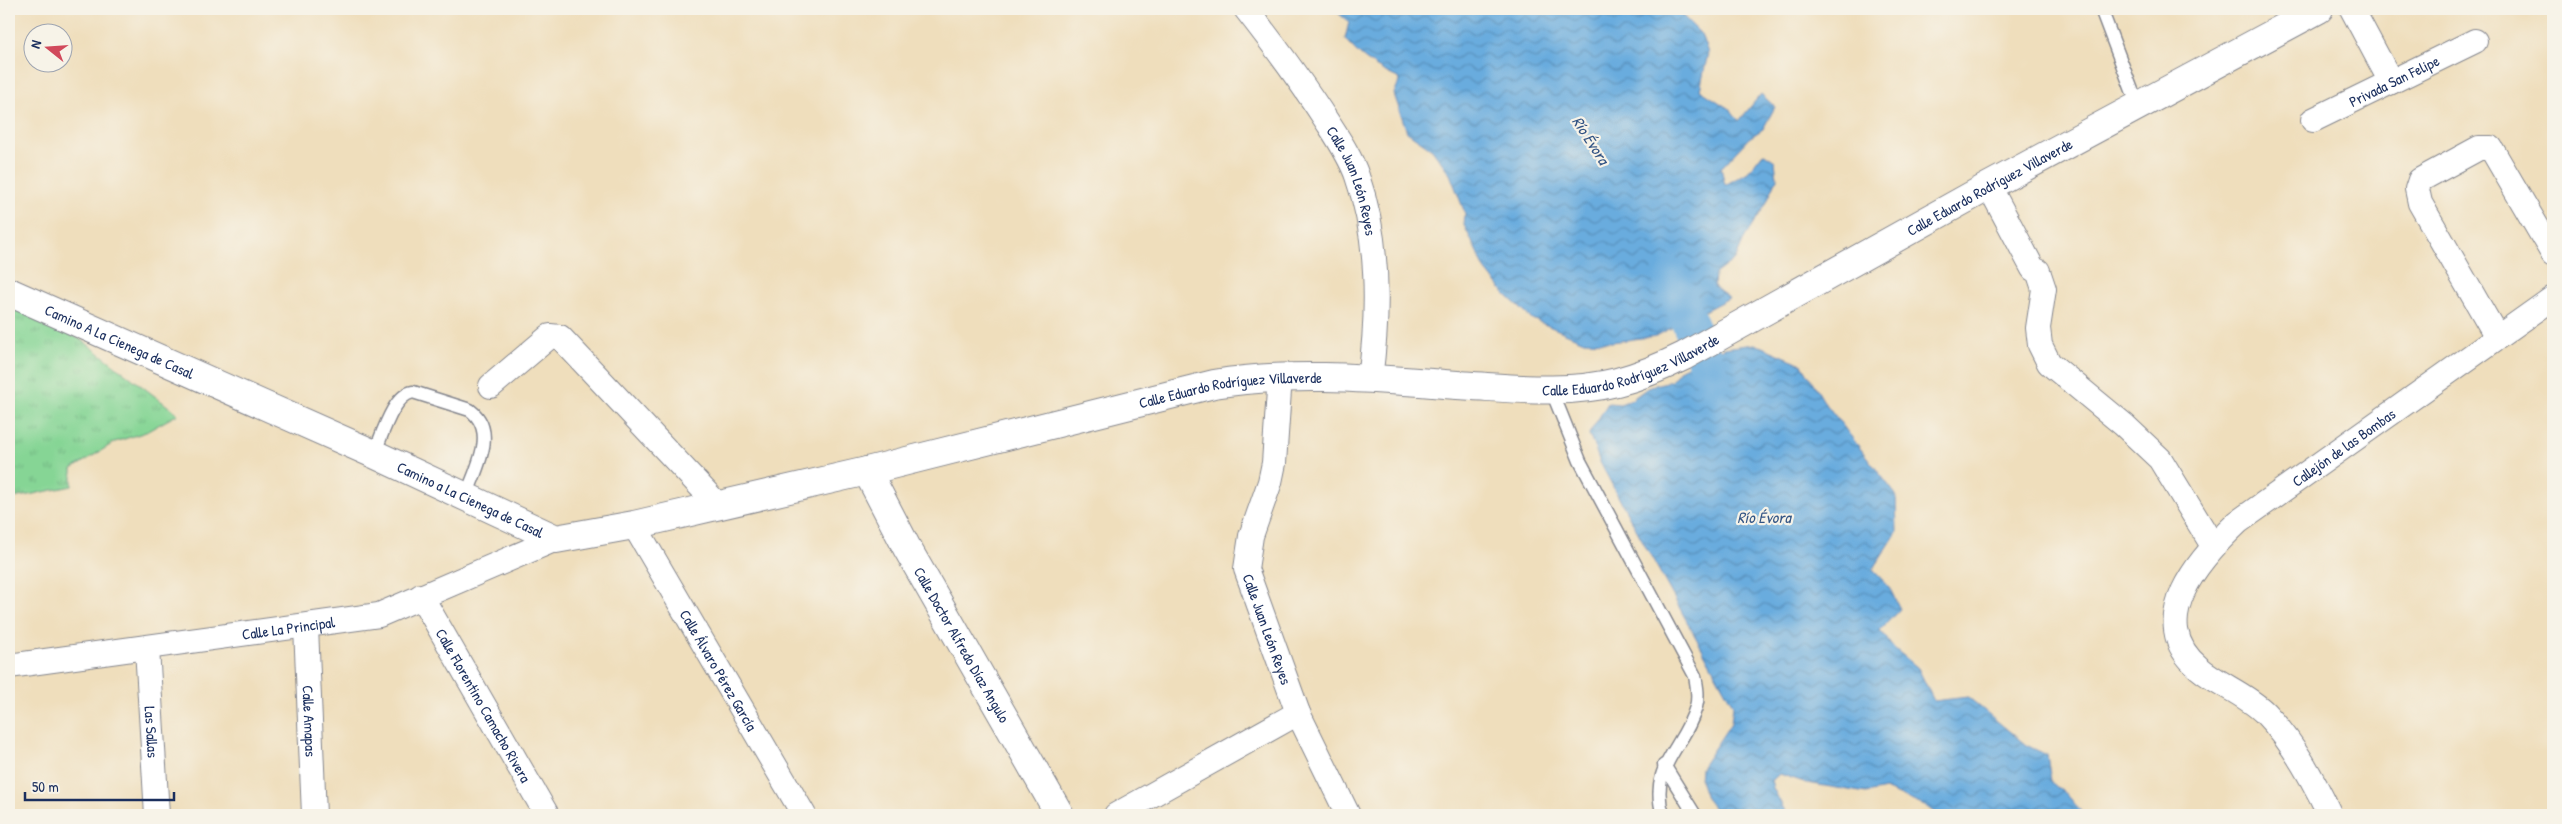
<svg xmlns="http://www.w3.org/2000/svg" width="2562" height="824" font-family="'Patrick Hand',sans-serif">
	<defs>
		<pattern id="grass-tufts" width="24" height="20" patternUnits="userSpaceOnUse" patternTransform="scale(1.25)"><rect width="24" height="20" fill="#86d595"/><path d="M3 7l-1-3M5 7V3M7 7l1-3M15 17l-1-3M17 17v-4M19 17l1-3" fill="none" stroke="#73b783"/></pattern>
		<pattern id="water-waves" width="16" height="10" patternUnits="userSpaceOnUse" patternTransform="scale(1.25)"><rect width="16" height="10" fill="#69acde"/><path d="M0 5q4-4 8 0t8 0" fill="none" stroke="#568cb7"/></pattern>
	</defs>
	<rect width="100%" height="100%" fill="#f7f3e8"/>
	<filter id="ink" filterUnits="userSpaceOnUse"><feTurbulence type="fractalNoise" baseFrequency=".02" numOctaves="2"/><feDisplacementMap in="SourceGraphic" scale="10" xChannelSelector="R" yChannelSelector="G"/><feConvolveMatrix kernelMatrix="1 2 1 2 8 2 1 2 1" color-interpolation-filters="sRGB"/></filter>
	<filter id="wash" filterUnits="userSpaceOnUse"><feTurbulence type="fractalNoise" baseFrequency=".0096" numOctaves="4" result="noise"/><feDisplacementMap in="SourceGraphic" scale="20" xChannelSelector="R" yChannelSelector="G"/><feGaussianBlur stdDeviation="1.12" result="paint"/><feColorMatrix in="noise" values="0 0 0 0 0 0 0 0 0 0 0 0 0 0 0 0 0 1.4 0 .05"/><feComposite in="paint" operator="in"/></filter>
	<g filter="url(#wash)">
		<rect width="100%" height="100%" fill="#efdebc"/>
		<path fill="url(#grass-tufts)" stroke="#50827a" d="M9,305L82,340L178,414L146,432L115,442L72,469V486L9,499Z"/>
		<g fill="url(#water-waves)" stroke="#426e9e">
			<path d="M1333,9H1681V14L1701,34L1708,53L1700,90L1731,110L1739,121L1761,94L1775,107L1763,129L1749,138L1721,168L1725,185L1748,172L1763,153L1775,161L1777,179L1766,204L1745,237L1736,258L1715,274L1714,287L1729,298L1656,336L1612,342L1584,341L1532,319L1505,294L1485,269L1464,225L1465,213L1450,174L1432,149L1407,132L1394,94L1400,79C1379,70 1359,57 1345,39L1349,22Z"/>
			<path d="M1755,344L1802,364L1823,400L1896,495L1897,532L1873,570L1889,587L1900,609L1880,630L1894,648L1918,668L1934,701L1968,697L2026,745L2047,755L2051,782L2070,798L2084,815H1938L1927,807L1885,789L1866,793L1843,789L1807,783L1780,774L1771,780L1773,788L1787,815H1719L1706,798L1700,780L1701,768L1731,723L1733,705L1619,498L1600,462L1589,434L1608,403L1620,404L1631,400L1650,386L1671,381L1681,369L1724,348Z"/>
		</g>
		<g fill="none" stroke-linecap="round" stroke-linejoin="round">
			<path stroke="#69acde" stroke-width="36" d="M1669,274L1713,379"/>
		</g>
	</g>
	<g filter="url(#ink)">
		<g fill="none" stroke-linecap="round" stroke-linejoin="round">
			<g stroke="#85868d" stroke-width="15">
				<g id="service">
					<path d="M2101,9L2138,106"/>
					<path d="M1551,389L1580,461L1695,676C1697,686 1699,697 1696,707C1684,749 1648,766 1663,815"/>
					<path d="M374,454C382,436 393,395 413,392L470,410C499,432 475,469 466,497"/>
					<path d="M1664,765L1695,815"/>
				</g>
			</g>
			<g stroke="#85868d" stroke-width="26">
				<g id="minor">
					<path id="s1" d="M1246,9C1275,46 1303,84 1328,123C1339,140 1351,158 1357,176C1380,241 1379,312 1370,379"/>
					<path d="M2352,9L2391,82"/>
					<path id="s2" d="M2313,120L2475,41"/>
					<path d="M1989,186L2033,269L2038,271L2044,289L2038,328L2040,345L2049,363L2124,425L2160,459L2213,546"/>
					<path d="M2497,337L2420,203L2417,189L2420,180L2479,148H2491L2553,254"/>
					<path id="s3" d="M1280,376L1274,463L1270,482L1251,536L1246,569L1298,713L1348,815"/>
					<path d="M491,386L550,336L560,337L717,504"/>
					<path id="s4" d="M634,525L804,815"/>
					<path id="s5" d="M421,596L547,815"/>
					<path id="s6" d="M306,627L314,815"/>
					<path id="s7" d="M147,648L157,815"/>
					<path id="s8" d="M9,666L379,615L556,539"/>
					<path d="M1116,815L1298,713"/>
					<path id="s9" d="M2330,815C2313,779 2293,742 2265,713C2246,694 2219,685 2199,668C2143,621 2200,558 2238,522L2553,298"/>
				</g>
			</g>
			<g stroke="#85868d" stroke-width="30">
				<g id="tertiary">
					<path id="s10" d="M9,292L374,454L556,539L634,525L867,471L1214,384C1300,370 1386,380 1473,386C1520,389 1570,394 1617,382C1640,376 1662,367 1684,356L1989,186L2319,9"/>
					<path id="s11" d="M867,471L907,548L1060,815"/>
				</g>
			</g>
			<g stroke="#85868d" stroke-width="3" stroke-dasharray="1 4" stroke-linecap="butt">
				<path d="M1886,815L1887,810"/>
				<path d="M1907,815L1910,808"/>
			</g>
			<use href="#service" stroke="#fff" stroke-width="12"/>
			<use href="#minor" stroke="#fff" stroke-width="24"/>
			<use href="#tertiary" stroke="#fff" stroke-width="28"/>
		</g>
	</g>
	<g text-anchor="middle" dominant-baseline="central" stroke-width="4.5" stroke-linejoin="round" paint-order="stroke">
		<g font-size="15" fill="#1b2f5e" stroke="#f7f3e8">
			<text stroke="none"><textPath href="#s2" startOffset="90">Privada San Felipe</textPath></text>
			<text stroke="none"><textPath href="#s1" startOffset="204">Calle Juan León Reyes</textPath></text>
			<text stroke="none"><textPath href="#s10" startOffset="2102">Calle Eduardo Rodríguez Villaverde</textPath></text>
			<text stroke="none"><textPath href="#s10" startOffset="121">Camino A La Cienega de Casal</textPath></text>
			<text stroke="none"><textPath href="#s10" startOffset="1698">Calle Eduardo Rodríguez Villaverde</textPath></text>
			<text stroke="none"><textPath href="#s10" startOffset="1292">Calle Eduardo Rodríguez Villaverde</textPath></text>
			<text stroke="none"><textPath href="#s9" startOffset="505">Callejón de las Bombas</textPath></text>
			<text stroke="none"><textPath href="#s10" startOffset="506">Camino a La Cienega de Casal</textPath></text>
			<text stroke="none"><textPath href="#s8" startOffset="282">Calle La Principal</textPath></text>
			<text stroke="none"><textPath href="#s3" startOffset="261">Calle Juan León Reyes</textPath></text>
			<text stroke="none"><textPath href="#s11" startOffset="198">Calle Doctor Alfredo Díaz Angulo</textPath></text>
			<text stroke="none"><textPath href="#s4" startOffset="168">Calle Álvaro Pérez García</textPath></text>
			<text stroke="none"><textPath href="#s5" startOffset="126">Calle Florentino Camacho Rivera</textPath></text>
			<text stroke="none"><textPath href="#s6" startOffset="94">Calle Amapas</textPath></text>
			<text stroke="none"><textPath href="#s7" startOffset="84">Las Sallas</textPath></text>
		</g>
		<g font-size="16" font-style="italic" fill="#325484" stroke="#f7f3e8">
			<text transform="translate(1591 140) rotate(57)">Río Évora</text>
			<text x="1764" y="517">Río Évora</text>
		</g>
	</g>
	<rect width="2562" height="824" fill="none" stroke="#f7f3e8" stroke-width="30"/>
	<g transform="translate(48 48) rotate(287)"><circle r="24" fill="#f7f3e8" stroke="#9fa5b1"/>
	<path d="M0-4L9 19L0 12L-9 19Z" fill="#d1495b"/>
	<text y="-8" font-size="14" font-weight="bold" text-anchor="middle" fill="#1b2f5e">N</text>
	</g>
	<path d="M25 792v8h149v-8" fill="none" stroke="#1b2f5e" stroke-width="2.5"/>
	<text x="32" y="792" font-size="15" fill="#1b2f5e" stroke="#f7f3e8" stroke-width="4" paint-order="stroke">50 m</text>
</svg>
